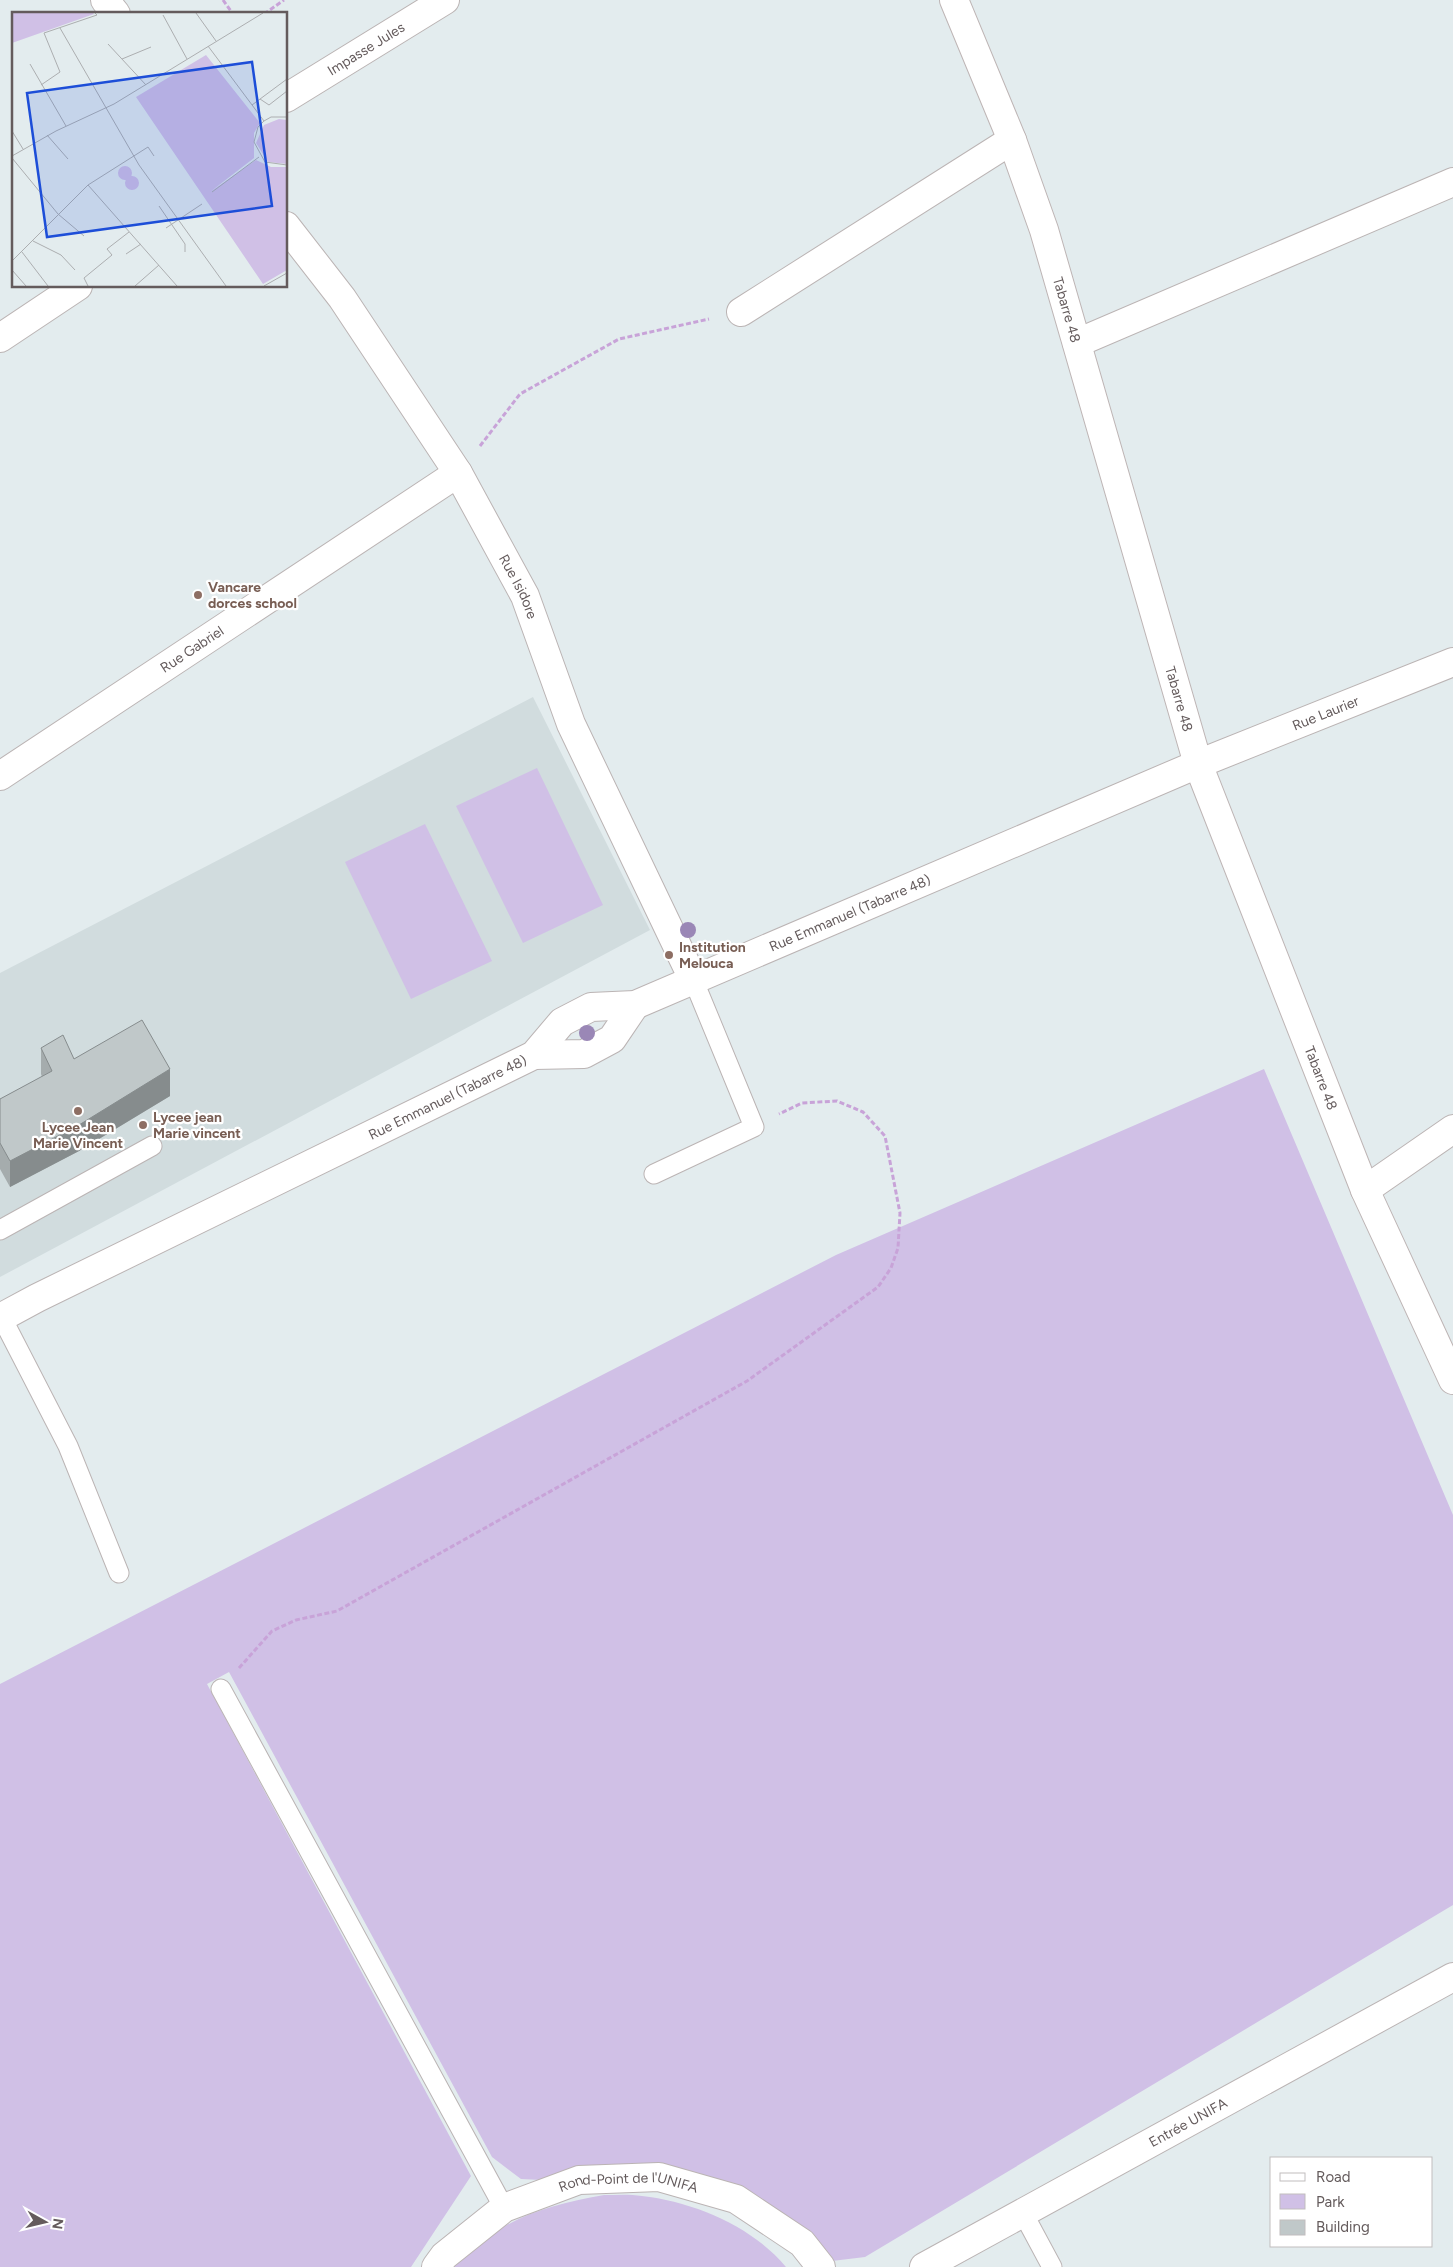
<svg xmlns="http://www.w3.org/2000/svg" width="1453" height="2267" font-family="Figtree,sans-serif">
	<rect width="100%" height="100%" fill="#e3ecee"/>
	<path fill="#d1dcde" d="M533,697L650,930L0,1277V973Z"/>
	<g fill="#d0c0e6">
		<path d="M537,768L603,905L523,943L456,806Z"/>
		<path d="M425,824L492,961L411,999L345,862Z"/>
		<path d="M1264,1069L1453,1515V1905L865,2257L832,2261L746,2190L521,2179L492,2157L229,1672L207,1684L471,2176L411,2267H0V1684L836,1255Z"/>
		<path d="M604,2195C616,2195 630,2194 642,2196C694,2202 752,2226 786,2267H453C498,2220 542,2206 604,2195Z"/>
	</g>
	<g fill="none" stroke-linecap="round" stroke-linejoin="round">
		<g stroke="#bbb4b4" stroke-width="21">
			<g id="lane">
				<path d="M654,1174L754,1127L693,979"/>
				<path d="M0,1230L152,1146"/>
				<path d="M0,1314L68,1446L119,1573"/>
				<path d="M221,1689L504,2208"/>
				<path d="M1023,2213L1052,2267"/>
			</g>
		</g>
		<g stroke="#bbb4b4" stroke-width="30">
			<g id="street">
				<path d="M105,0L116,14"/>
				<path id="s1" d="M286,98L445,0"/>
				<path id="s2" d="M286,226L342,298L458,473L525,596L571,724L693,979"/>
				<path d="M741,312L1012,140"/>
				<path d="M0,338L78,286"/>
				<path d="M1077,343L1453,182"/>
				<path id="s3" d="M0,776L458,473"/>
				<path d="M534,1055L584,1054L612,1039L635,1005"/>
				<path d="M1365,1190L1453,1129"/>
				<path id="s4" d="M0,1318L37,1298L534,1055L562,1022L591,1007L635,1005L1198,764L1453,662"/>
				<path id="s5" d="M436,2267L444,2256L504,2208L579,2180L659,2177L736,2199L802,2243L821,2267"/>
				<path id="s6" d="M924,2267L1453,1977"/>
			</g>
		</g>
		<g stroke="#beb5b5" stroke-width="30">
			<g id="secondary">
				<path id="s7" d="M954,0L1012,140L1044,230L1198,764L1365,1190L1453,1380"/>
			</g>
		</g>
		<g stroke="#c8a3d8" stroke-width="3" stroke-dasharray="5 2.5" stroke-linecap="butt">
			<path d="M223,0L233,14"/>
			<path d="M264,14L284,0"/>
			<path d="M480,446L520,394L619,339L709,319"/>
			<path d="M239,1668L272,1631L296,1620L337,1611L747,1381L878,1287L891,1268L898,1248L900,1213L885,1136L863,1112L837,1101L802,1103L779,1114"/>
		</g>
		<use href="#lane" stroke="#fff" stroke-width="19"/>
		<use href="#street" stroke="#fff" stroke-width="28"/>
		<use href="#secondary" stroke="#fff" stroke-width="28"/>
	</g>
	<g fill="#9a87b6">
		<circle cx="688" cy="930" r="8"/>
		<circle cx="587" cy="1033" r="8"/>
	</g>
	<path fill="#a5acad" d="M41,1048L74,1059L170,1096L79,1151L10,1187L0,1169V1099L42,1077L41,1074Z"/>
	<path fill="#868c8d" d="M170,1069V1096L79,1151L10,1187V1161Z"/>
	<path fill="#c0c8c9" stroke="#868c8d" d="M142,1020L170,1069L79,1125L10,1161L0,1143V1099L52,1071L41,1048L63,1035L74,1059Z"/>
	<g fill="#8d6e63" stroke="#fff" stroke-width="2">
		<circle cx="198" cy="595" r="5"/>
		<circle cx="669" cy="955" r="5"/>
		<circle cx="78" cy="1111" r="5"/>
		<circle cx="143" cy="1125" r="5"/>
	</g>
	<g text-anchor="middle" dominant-baseline="central" stroke-width="4.5" stroke-linejoin="round" paint-order="stroke">
		<g font-size="14" fill="#645b5c" stroke="#fff">
			<text stroke="none"><textPath href="#s1" startOffset="94">Impasse Jules</textPath></text>
			<text stroke="none"><textPath href="#s7" startOffset="330">Tabarre 48</textPath></text>
			<text stroke="none"><textPath href="#s2" startOffset="430">Rue Isidore</textPath></text>
			<text stroke="none"><textPath href="#s3" startOffset="230">Rue Gabriel</textPath></text>
			<text stroke="none"><textPath href="#s7" startOffset="735">Tabarre 48</textPath></text>
			<text stroke="none"><textPath href="#s4" startOffset="1465">Rue Laurier</textPath></text>
			<text stroke="none"><textPath href="#s4" startOffset="949">Rue Emmanuel (Tabarre 48)</textPath></text>
			<text stroke="none"><textPath href="#s7" startOffset="1140">Tabarre 48</textPath></text>
			<text stroke="none"><textPath href="#s4" startOffset="499">Rue Emmanuel (Tabarre 48)</textPath></text>
			<text stroke="none"><textPath href="#s6" startOffset="301">Entrée UNIFA</textPath></text>
			<text stroke="none"><textPath href="#s5" startOffset="220">Rond-Point de l'UNIFA</textPath></text>
		</g>
		<g font-size="14" font-weight="bold" fill="#785e54" stroke="#fff" text-anchor="start">
			<text x="208" y="587">Vancare<tspan x="208" dy="16">dorces school</tspan></text>
			<text x="679" y="947">Institution<tspan x="679" dy="16">Melouca</tspan></text>
			<text x="153" y="1117">Lycee jean<tspan x="153" dy="16">Marie vincent</tspan></text>
			<text x="78" y="1127" text-anchor="middle">Lycee Jean<tspan x="78" dy="16">Marie Vincent</tspan></text>
		</g>
	</g>
	<g transform="translate(12 12)">
		<rect width="275" height="275" fill="#e3ecee"/>
		<path d="M0,1H81L82,2L0,31ZM194,43L248,111L242,121V146L198,180L244,148L259,155H275V258L251,272L124,85ZM267,107L275,108V152L256,150L244,131L252,113ZM106 161a7 7 0 1 1 14 0a7 7 0 1 1-14 0ZM113 171a7 7 0 1 1 14 0a7 7 0 1 1-14 0Z" fill="#d0c0e6"/>
		<path fill="none" stroke="#acaeb0" stroke-width="1" d="M184,1L204,29M151,3L175,47M48,16L127,153L214,274M96,32L134,73M196,34L252,109M110,47L139,35M18,52L54,114M29,73L48,60L32,21L85,3L83,1M248,87L257,93L275,79M240,93L275,67M275,105H259L252,109L246,115L242,130L253,150L275,153M0,119L11,137M35,123L56,147M0,144L44,119L102,92L251,1M0,146L46,202L72,224M76,173L165,274M200,180L247,145M147,194L173,232V240M154,216L190,192M21,229L49,243L63,258M10,240L36,274M114,242L129,232M0,249L76,173L136,135L142,144M0,258L14,274M76,274L72,266L100,243L95,237L117,220M123,274L147,253M252,274L275,261"/>
		<path fill="#1d4ed8" fill-opacity="0.15" stroke="#1d4ed8" stroke-width="2.5" d="M240,50L260,194L35,225L15,81Z"/>
		<rect width="275" height="275" fill="none" stroke="#645b5c" stroke-width="2.5"/>
	</g>
	<rect x="1270" y="2157" width="162" height="90" fill="#ffffff" stroke="#c1bdbe"/>
	<rect x="1280" y="2173" width="25" height="8" fill="#ffffff" stroke="#c1bdbe"/>
	<text x="1316" y="2182" font-size="15" fill="#645b5c">Road</text>
	<rect x="1280" y="2194" width="25" height="15" fill="#d0c0e6" stroke="#c1bdbe"/>
	<text x="1316" y="2207" font-size="15" fill="#645b5c">Park</text>
	<rect x="1280" y="2220" width="25" height="15" fill="#c0c8c9" stroke="#c1bdbe"/>
	<text x="1316" y="2232" font-size="15" fill="#645b5c">Building</text>
	<g transform="translate(45 2222) rotate(98)" stroke="#ffffff" stroke-width="4" paint-order="stroke">
	<path d="M0-4L9 19L0 12L-9 19Z" fill="#645b5c"/>
	<text y="-8" font-size="14" font-weight="bold" text-anchor="middle" fill="#645b5c">N</text>
	</g>
</svg>
